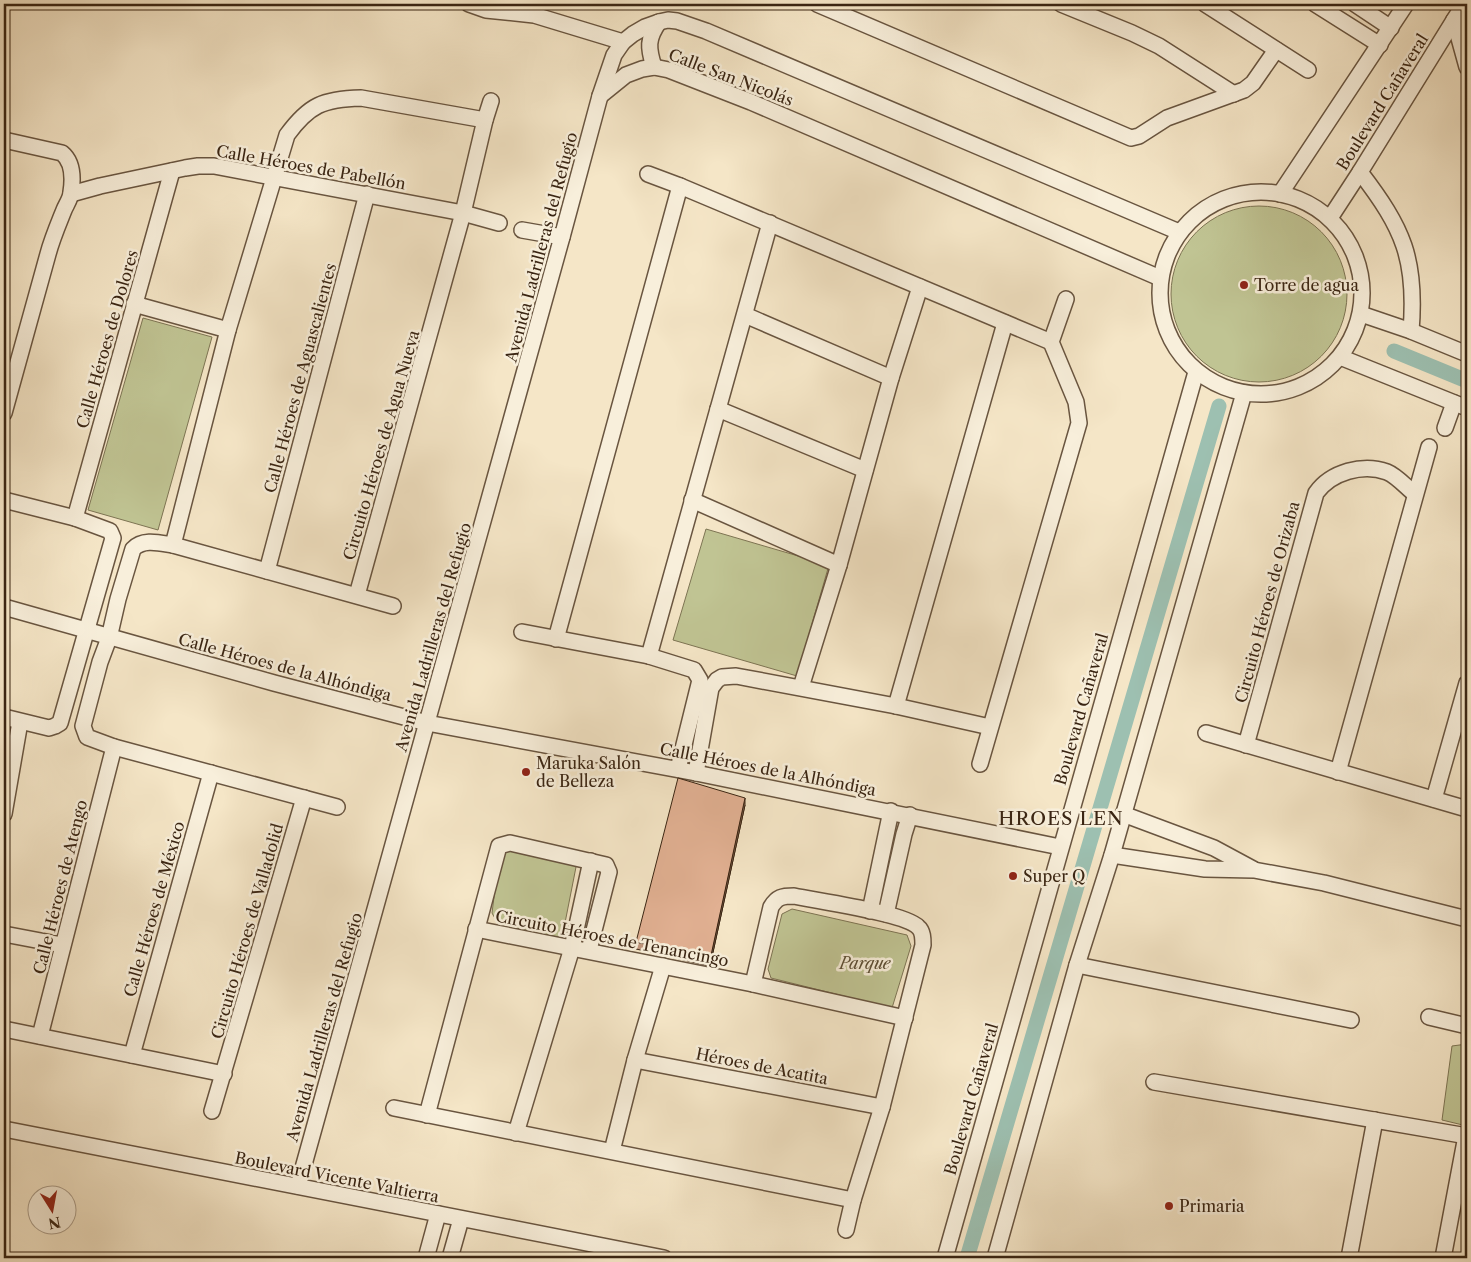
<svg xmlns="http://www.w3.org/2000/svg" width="1471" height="1262" font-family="'Libre Caslon Text',serif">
	<rect width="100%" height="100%" fill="#f5e6c7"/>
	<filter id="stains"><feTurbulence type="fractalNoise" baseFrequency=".004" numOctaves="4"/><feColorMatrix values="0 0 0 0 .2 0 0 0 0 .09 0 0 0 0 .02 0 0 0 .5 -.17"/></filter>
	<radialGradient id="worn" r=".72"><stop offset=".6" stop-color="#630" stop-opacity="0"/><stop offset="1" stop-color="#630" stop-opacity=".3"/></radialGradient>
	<g fill="#c0c493" stroke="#7d7453">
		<circle cx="1259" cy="294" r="88"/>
		<path d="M143,318L212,337L158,530L88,510Z"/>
		<path d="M706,529L829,565L797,676L673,640Z"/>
		<path d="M507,848L564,860L576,867L562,938L498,924L492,913L498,865Z"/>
		<path d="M792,909L907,935L911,946L892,1008L771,978L768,969L782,914Z"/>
		<path d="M1467,1044V1126L1442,1120L1452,1046Z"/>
	</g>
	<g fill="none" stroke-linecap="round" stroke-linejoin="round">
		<g stroke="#9dc0b1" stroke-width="15">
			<path d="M1394,351L1467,381"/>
			<path d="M967,1258L1219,406"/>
		</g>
		<g stroke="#695540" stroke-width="18">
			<g id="minor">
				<path d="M469,4L486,10L534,15L623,42"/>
				<path d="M817,4L1131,138L1139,136L1167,118L1244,90L1253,83L1276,50"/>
				<path d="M1061,4L1132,33L1159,46L1234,94"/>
				<path d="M1205,4L1308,70"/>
				<path d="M1315,4L1380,45"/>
				<path d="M1355,4L1391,28"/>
				<path d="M1454,20L1467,67"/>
				<path d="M654,67C648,48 647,39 659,22"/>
				<path d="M600,96L626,75L642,69L654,67L669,70L751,102L1160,278"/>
				<path d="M4,140L62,153C73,162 73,179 71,192C71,198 66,205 64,210C58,225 52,239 48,254L4,413"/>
				<path d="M1360,172C1403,228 1417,259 1411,331"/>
				<path d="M648,174L680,186L1051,342"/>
				<circle cx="1261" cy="293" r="101"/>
				<path d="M71,194L100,186L185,168L198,166H214L463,213L499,223"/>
				<path d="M1280,194L1406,4"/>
				<path d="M1330,218L1360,172L1464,4"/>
				<path d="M522,230L562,237"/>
				<path d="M134,304L228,330"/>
				<path d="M1361,314L1411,331L1467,354"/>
				<path d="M745,315L891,378"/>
				<path d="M1340,357L1467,408"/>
				<path d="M718,409L865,470"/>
				<path d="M1445,428L1454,403"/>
				<path d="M4,500L75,518L110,531L113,538L60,723L55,726L49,728L4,717"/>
				<path d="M692,500L839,565"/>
				<path d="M75,518L172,171"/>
				<path d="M173,545L228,330L287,135C309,105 323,99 361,98L485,120"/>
				<path d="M267,571L367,194"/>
				<path d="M357,595L463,213L485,120L491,101"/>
				<path d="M4,607L274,683L427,723L696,773L1060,847"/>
				<path d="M522,632L649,656L694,670L700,680L678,769"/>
				<path d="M556,639L680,186"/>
				<path d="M649,656L770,223"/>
				<path d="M801,687L839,565L891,378L920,287"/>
				<path d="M896,706L1005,323"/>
				<path d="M1206,733L1467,809"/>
				<path d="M1246,745L1316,493C1331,472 1363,463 1387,472C1397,476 1407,488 1415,494"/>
				<path d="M980,764L1079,423L1076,402L1051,342L1066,299"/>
				<path d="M1338,772L1429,447"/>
				<path d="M696,773L711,688L717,680L722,677L736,676L896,706L990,727"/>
				<path d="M1434,799L1467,683"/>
				<path d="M337,807L114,747L87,737L83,726L100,662L109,638L118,599L133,549C143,538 160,543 173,545L393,606"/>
				<path d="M4,814L20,722"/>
				<path d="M1123,814L1214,848L1253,869"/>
				<path d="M1112,855L1205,869L1254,870L1324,883L1467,919"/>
				<path d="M870,911L891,811"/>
				<path d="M886,914L904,834L910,815"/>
				<path d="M476,929L753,984L905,1018"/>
				<path d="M4,934L62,945"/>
				<path d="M1077,965L1351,1020"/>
				<path d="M753,984L771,907C777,897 782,896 794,896C817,901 905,913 918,927C923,931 923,939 923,945L882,1107L853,1200L846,1230"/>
				<path d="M1429,1017L1467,1026"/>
				<path d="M4,1029L224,1074"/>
				<path d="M40,1036L114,747"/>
				<path d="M132,1055L211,773"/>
				<path d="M635,1060L882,1107"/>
				<path d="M1154,1082L1467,1136"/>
				<path d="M394,1108L853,1200"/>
				<path d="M212,1111L304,798"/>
				<path d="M427,1115L499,846L510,843L606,865L609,872L589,950"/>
				<path d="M4,1129L664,1258"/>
				<path d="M516,1133L572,948L591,861"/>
				<path d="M612,1151L635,1060L663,966"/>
				<path d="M298,1186L562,237L600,96L614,55L623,42L633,34L645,27L659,22L668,20L677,21L706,31L1179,232"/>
				<path d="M426,1258L438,1214"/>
				<path d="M450,1258L461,1219"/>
				<path d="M945,1258L1196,372"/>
				<path d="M995,1258L1077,965L1112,855L1244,393"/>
				<path d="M1349,1258L1375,1120"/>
				<path d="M1443,1258L1466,1136"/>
			</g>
		</g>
		<use href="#minor" stroke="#f8efdb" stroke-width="15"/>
	</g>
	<path fill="#c2977e" stroke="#3a2513" d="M745,805L710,966L636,949V942Z"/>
	<path fill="#9e7b66" stroke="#3a2513" d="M745,798V805L710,966V960Z"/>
	<path fill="#e1b092" stroke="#3a2513" d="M678,778L745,798L710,960L636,942Z"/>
	<g fill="#8f2418" stroke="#f8efdb" stroke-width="2">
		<circle cx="1244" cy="285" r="5"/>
		<circle cx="526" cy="772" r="5"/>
		<circle cx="1013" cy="876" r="5"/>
		<circle cx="1169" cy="1206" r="5"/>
	</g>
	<g text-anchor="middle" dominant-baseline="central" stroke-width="5" stroke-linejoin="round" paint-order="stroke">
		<g font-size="16" fill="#3a2513" stroke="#f8efdb">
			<text transform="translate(731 77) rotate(21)">Calle San Nicolás</text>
			<text transform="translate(1382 102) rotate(-58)">Boulevard Cañaveral</text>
			<text transform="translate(311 167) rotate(10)">Calle Héroes de Pabellón</text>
			<text transform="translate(541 247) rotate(-75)">Avenida Ladrilleras del Refugio</text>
			<text transform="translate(107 339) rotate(-74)">Calle Héroes de Dolores</text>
			<text transform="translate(300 378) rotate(-75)">Calle Héroes de Aguascalientes</text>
			<text transform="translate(381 445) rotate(-74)">Circuito Héroes de Agua Nueva</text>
			<text transform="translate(1267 602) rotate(-75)">Circuito Héroes de Orizaba</text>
			<text transform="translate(433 637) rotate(-74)">Avenida Ladrilleras del Refugio</text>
			<text transform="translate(285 667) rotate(15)">Calle Héroes de la Alhóndiga</text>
			<text transform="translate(1081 709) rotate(-74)">Boulevard Cañaveral</text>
			<text transform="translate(768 769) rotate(11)">Calle Héroes de la Alhóndiga</text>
			<text transform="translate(60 887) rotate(-76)">Calle Héroes de Atengo</text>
			<text transform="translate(154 909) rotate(-74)">Calle Héroes de México</text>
			<text transform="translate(247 931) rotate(-74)">Circuito Héroes de Valladolid</text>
			<text transform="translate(612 938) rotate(11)">Circuito Héroes de Tenancingo</text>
			<text transform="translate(324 1027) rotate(-74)">Avenida Ladrilleras del Refugio</text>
			<text transform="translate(762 1066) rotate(11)">Héroes de Acatita</text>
			<text transform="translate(971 1099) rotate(-74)">Boulevard Cañaveral</text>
			<text transform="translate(337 1177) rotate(11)">Boulevard Vicente Valtierra</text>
		</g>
		<g font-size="16" fill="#3a2513" stroke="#f8efdb" text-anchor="start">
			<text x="1254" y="285">Torre de agua</text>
			<text x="536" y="763">Maruka Salón<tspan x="536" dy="18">de Belleza</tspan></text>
			<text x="1023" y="876">Super Q</text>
			<text x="1179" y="1206">Primaria</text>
		</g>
		<g font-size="16" font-style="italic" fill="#5c4d33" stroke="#f8efdb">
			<text x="865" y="963">Parque</text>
		</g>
		<g font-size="19" letter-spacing="1" fill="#3a2513" stroke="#f8efdb">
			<text x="1061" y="818">HROES LEN</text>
		</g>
	</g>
	<rect width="1471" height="1262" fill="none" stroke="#f5e6c7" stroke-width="20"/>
	<rect x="5" y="5" width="1461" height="1252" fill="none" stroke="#3a2513" stroke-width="2.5"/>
	<rect x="10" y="10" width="1451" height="1242" fill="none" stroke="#3a2513"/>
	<g transform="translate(52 1210) rotate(169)"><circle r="24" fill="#f8efdb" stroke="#ac9e8b"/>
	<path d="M0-4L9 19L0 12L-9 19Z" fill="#8f2418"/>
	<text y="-8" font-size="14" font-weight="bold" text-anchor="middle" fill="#3a2513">N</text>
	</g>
	<rect width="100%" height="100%" filter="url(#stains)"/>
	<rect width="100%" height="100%" fill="url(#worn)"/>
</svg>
